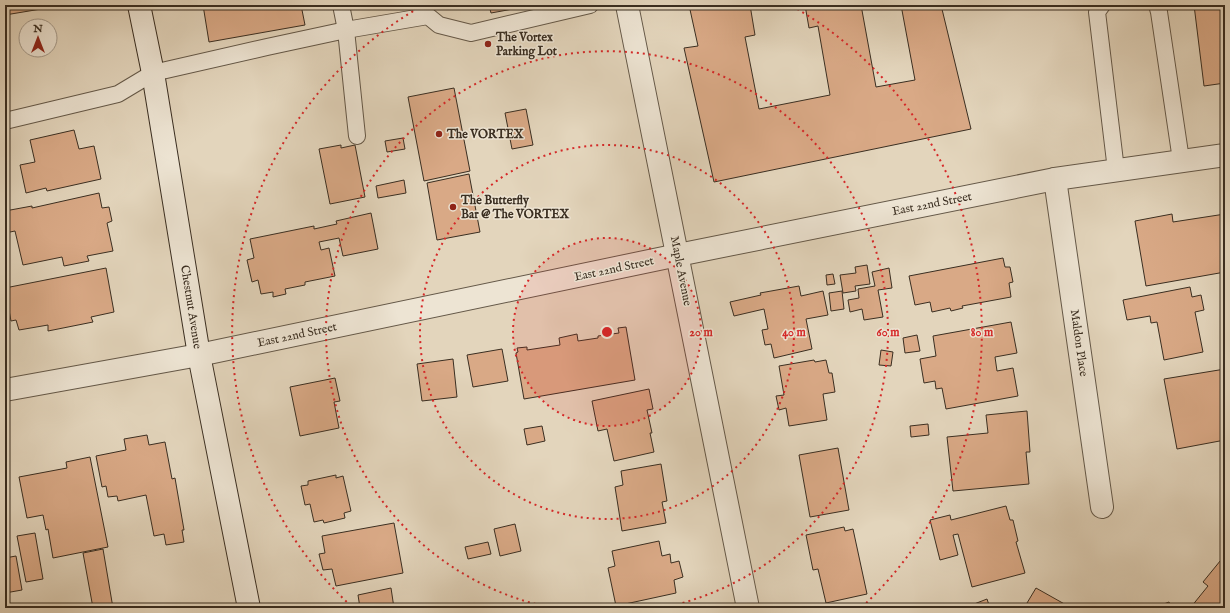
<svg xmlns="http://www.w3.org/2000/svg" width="1230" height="613" font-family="'IM FELL English',serif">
	<rect width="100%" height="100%" fill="#e3d5bc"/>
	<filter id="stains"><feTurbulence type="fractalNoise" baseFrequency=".005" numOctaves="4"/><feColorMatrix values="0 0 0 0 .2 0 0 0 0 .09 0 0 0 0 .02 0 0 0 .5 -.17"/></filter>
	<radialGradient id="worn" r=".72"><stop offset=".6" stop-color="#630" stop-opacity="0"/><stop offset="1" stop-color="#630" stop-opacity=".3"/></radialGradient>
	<g fill="#d9a986" stroke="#3a2e21">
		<path d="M5,5H41V9L5,15Z"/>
		<path d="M203,5H301L305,25L209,42Z"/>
		<path d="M489,5H535L491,13Z"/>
		<path d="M689,5H750L755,35L745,37L759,109L830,95L818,26L809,28L805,5H861L876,87L915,80L901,5H941L971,129L714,182L684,48L698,46Z"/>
		<path d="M1194,5H1225V83L1204,86Z"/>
		<path d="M454,88L470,171L424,181L408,97Z"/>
		<path d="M526,109L533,145L512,149L505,113Z"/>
		<path d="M74,130L79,149L94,146L101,179L47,191L46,188L26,193L20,165L35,162L30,140Z"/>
		<path d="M403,138L405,149L387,152L385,141Z"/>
		<path d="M341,145V148L355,145L365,197L330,204L319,149Z"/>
		<path d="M469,174L480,232L437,240L427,183Z"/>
		<path d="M404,180L406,193L378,198L376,186Z"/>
		<path d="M99,193L102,208L109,207L112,221L107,223L113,251L87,256L89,261L64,266L62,257L23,265L15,231L5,233V211L32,206V208Z"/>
		<path d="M371,213L378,249L343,256L339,238L319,242L321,250L329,248L335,276L305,282V285L285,289L286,294L273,297V292L261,294L258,280L252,282L247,260L254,258L250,239L314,226V229L337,224L336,221Z"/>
		<path d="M1172,214L1173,222L1225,214V249L1221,250L1225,272L1146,286L1135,221Z"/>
		<path d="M1003,258L1005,267H1010L1013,282L1009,283L1011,297L962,306L963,308L951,311L950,308L932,312L930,302L915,305L909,276Z"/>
		<path d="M867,265L870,284L855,286L856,291L843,293L840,275L856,273L855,267Z"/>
		<path d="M106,268L114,312L91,317L93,322L48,331V325L19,330L16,320L11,321L5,288Z"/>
		<path d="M889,268L892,288L878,290L883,317L864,320L862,309L850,312L848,300L859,298L858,289L875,286L872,272Z"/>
		<path d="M833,274L835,284L827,285L826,275Z"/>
		<path d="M799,286L801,296L823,291L828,315L806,319L812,349L774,358L771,344L765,345L762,330L768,329L764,309L734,316L730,302L761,295L760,293Z"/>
		<path d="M1190,287L1192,297L1201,295L1204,310L1195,312L1203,352L1164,360L1157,322L1151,323L1150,316L1127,320L1123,300Z"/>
		<path d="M842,291L844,309L831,311L829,293Z"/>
		<path d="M1011,322L1017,353L995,357L997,371L1013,368L1018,396L946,409L942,388L936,389L935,381L924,383L920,359L936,356L933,336Z"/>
		<path d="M626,327L635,380L524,399L516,353L518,352L517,348L527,347V350L560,345L559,338L577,334L578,341L598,338V336L619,333L618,328Z"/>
		<path d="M917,335L920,351L905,353L903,338Z"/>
		<path d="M502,349L508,381L473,387L467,355Z"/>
		<path d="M881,350L893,352L891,366L879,365Z"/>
		<path d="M453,359L457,397L422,401L417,364Z"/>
		<path d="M814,360L815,362L826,360L829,373H832L835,392L823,394L827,420L789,426L786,408L779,410L776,396L784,395L779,366Z"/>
		<path d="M1225,369V440L1177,449L1164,379Z"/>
		<path d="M335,378L340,401L334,402L339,428L300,436L290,387Z"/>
		<path d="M649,389L653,409L647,410L652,433H650L654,452L614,461L607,429L598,431L592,401Z"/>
		<path d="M1027,411L1030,452H1026L1029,484L953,491L947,437L988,433L986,415Z"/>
		<path d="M928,424L929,435L911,437L910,426Z"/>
		<path d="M542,426L545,441L527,445L524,429Z"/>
		<path d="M147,435L149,445L165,442L172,479L175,478L184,530H182L184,542L166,545L164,534L154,536L146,495L118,501L117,496L108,497L106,486L102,487L96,456L126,450L124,439Z"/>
		<path d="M838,448L849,510L810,517L799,455Z"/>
		<path d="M1222,454H1225V500Z"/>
		<path d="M90,457L108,547L53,558L48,529L46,530L43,515L27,518L19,477L67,468L66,462Z"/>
		<path d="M661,464L667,501L662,502L666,523L622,531L615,487L623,485L621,471Z"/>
		<path d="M336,475V478L343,476L351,511L344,513L345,518L324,523L323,520L314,522L310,504L305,505L301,486L308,485V481Z"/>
		<path d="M1006,506L1010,520H1013L1018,541L1016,542L1025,573L972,587L958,534L953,535L958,555L940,560L930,520L950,515L951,520Z"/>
		<path d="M394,523L403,573L336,586L332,569L323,570L319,554L325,553L322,536Z"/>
		<path d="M515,524L521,551L500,556L494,529Z"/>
		<path d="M844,527L845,531L853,529L867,594L826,603L818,569L813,570L806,535Z"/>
		<path d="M35,533L43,579L26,582L17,536Z"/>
		<path d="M659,541L662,556L670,554L671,563L679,561L683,577L674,580L676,593L616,606L608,568L615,566L612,551Z"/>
		<path d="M488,542L491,554L468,559L465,547Z"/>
		<path d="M103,549L113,608H93L83,553Z"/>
		<path d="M1225,555V608H1192L1191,607L1208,586L1203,582Z"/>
		<path d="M16,556L22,590L5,593V558Z"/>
		<path d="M391,588L394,608H360L358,595Z"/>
		<path d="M1036,588L1068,606L1067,608H1024Z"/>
		<path d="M987,599L990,608H970L969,606Z"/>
		<path d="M1169,602L1172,608H1153Z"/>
	</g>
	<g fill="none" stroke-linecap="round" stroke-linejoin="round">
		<g stroke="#645848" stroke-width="18">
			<g id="lane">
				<path d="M341,5L346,30L357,136"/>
				<path d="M1102,5L1097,12L1116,170"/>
				<path d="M1157,5L1159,12L1181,160"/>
				<path d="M5,121L118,94L153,73L267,47L346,30L428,16L439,25L471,33L590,5"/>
			</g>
		</g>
		<g stroke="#645848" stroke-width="24">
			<g id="street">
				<path d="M627,5L748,608"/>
				<path d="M1055,179L1102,507"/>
				<path d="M5,390L199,355L678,255L1055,179L1225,155"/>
			</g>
		</g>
		<g stroke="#3a2e21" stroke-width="24">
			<path id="secondary" d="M139,5L153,73L199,355L249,608"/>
		</g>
		<use href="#lane" stroke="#ede4d3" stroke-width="16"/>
		<use href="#street" stroke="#ede4d3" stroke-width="22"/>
		<use href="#secondary" stroke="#ede4d3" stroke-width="22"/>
	</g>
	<circle cx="607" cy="332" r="94" fill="#d62828" fill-opacity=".12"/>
	<g fill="none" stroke="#d62828" stroke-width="2" stroke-dasharray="2 4">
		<circle cx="607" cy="332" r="94"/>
		<circle cx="607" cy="332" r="187"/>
		<path d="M553 608A281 281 0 1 1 661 608"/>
		<path d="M351 606A375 375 0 0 1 422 6M792 6A375 375 0 0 1 863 606"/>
	</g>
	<g fill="#8f2418" stroke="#ede4d3" stroke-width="1.5">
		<circle cx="488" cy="44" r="4"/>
		<circle cx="439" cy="134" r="4"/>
		<circle cx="453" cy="207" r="4"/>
	</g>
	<g text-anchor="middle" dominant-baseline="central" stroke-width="3" stroke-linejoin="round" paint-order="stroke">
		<g font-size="12" font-weight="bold" fill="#3a2e21" stroke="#ede4d3" text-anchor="start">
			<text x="496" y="37">The Vortex<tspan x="496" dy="14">Parking Lot</tspan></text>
			<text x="447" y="134">The VORTEX</text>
			<text x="461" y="200">The Butterfly<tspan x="461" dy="14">Bar @ The VORTEX</tspan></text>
		</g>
		<g font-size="12" fill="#3a2e21" stroke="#ede4d3">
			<text transform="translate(932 204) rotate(-11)">East 22nd Street</text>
			<text transform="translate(614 269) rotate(-12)">East 22nd Street</text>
			<text transform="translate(681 271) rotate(79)">Maple Avenue</text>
			<text transform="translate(191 307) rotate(81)">Chestnut Avenue</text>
			<text transform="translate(297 335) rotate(-12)">East 22nd Street</text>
			<text transform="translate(1079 343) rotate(82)">Maldon Place</text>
		</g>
	</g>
	<circle cx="607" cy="332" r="6" fill="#d62828" stroke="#ede4d3" stroke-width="2"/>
	<g font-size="12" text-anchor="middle" font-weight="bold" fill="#d62828" stroke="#ede4d3" stroke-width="3" stroke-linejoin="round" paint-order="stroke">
		<text x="701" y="336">20 m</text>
		<text x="794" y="336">40 m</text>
		<text x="888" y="336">60 m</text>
		<text x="982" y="336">80 m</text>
	</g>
	<rect width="1230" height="613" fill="none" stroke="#e3d5bc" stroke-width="20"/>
	<rect x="6" y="6" width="1218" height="601" fill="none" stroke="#3a2e21" stroke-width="2"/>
	<rect x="10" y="10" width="1210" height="593" fill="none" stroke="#3a2e21"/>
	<g transform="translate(38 38)"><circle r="19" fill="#ede4d3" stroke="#a59b8c"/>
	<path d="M0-3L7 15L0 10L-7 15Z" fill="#8f2418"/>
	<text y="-6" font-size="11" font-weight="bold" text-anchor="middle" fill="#3a2e21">N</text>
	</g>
	<rect width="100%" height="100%" filter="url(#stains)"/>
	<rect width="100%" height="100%" fill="url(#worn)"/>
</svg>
